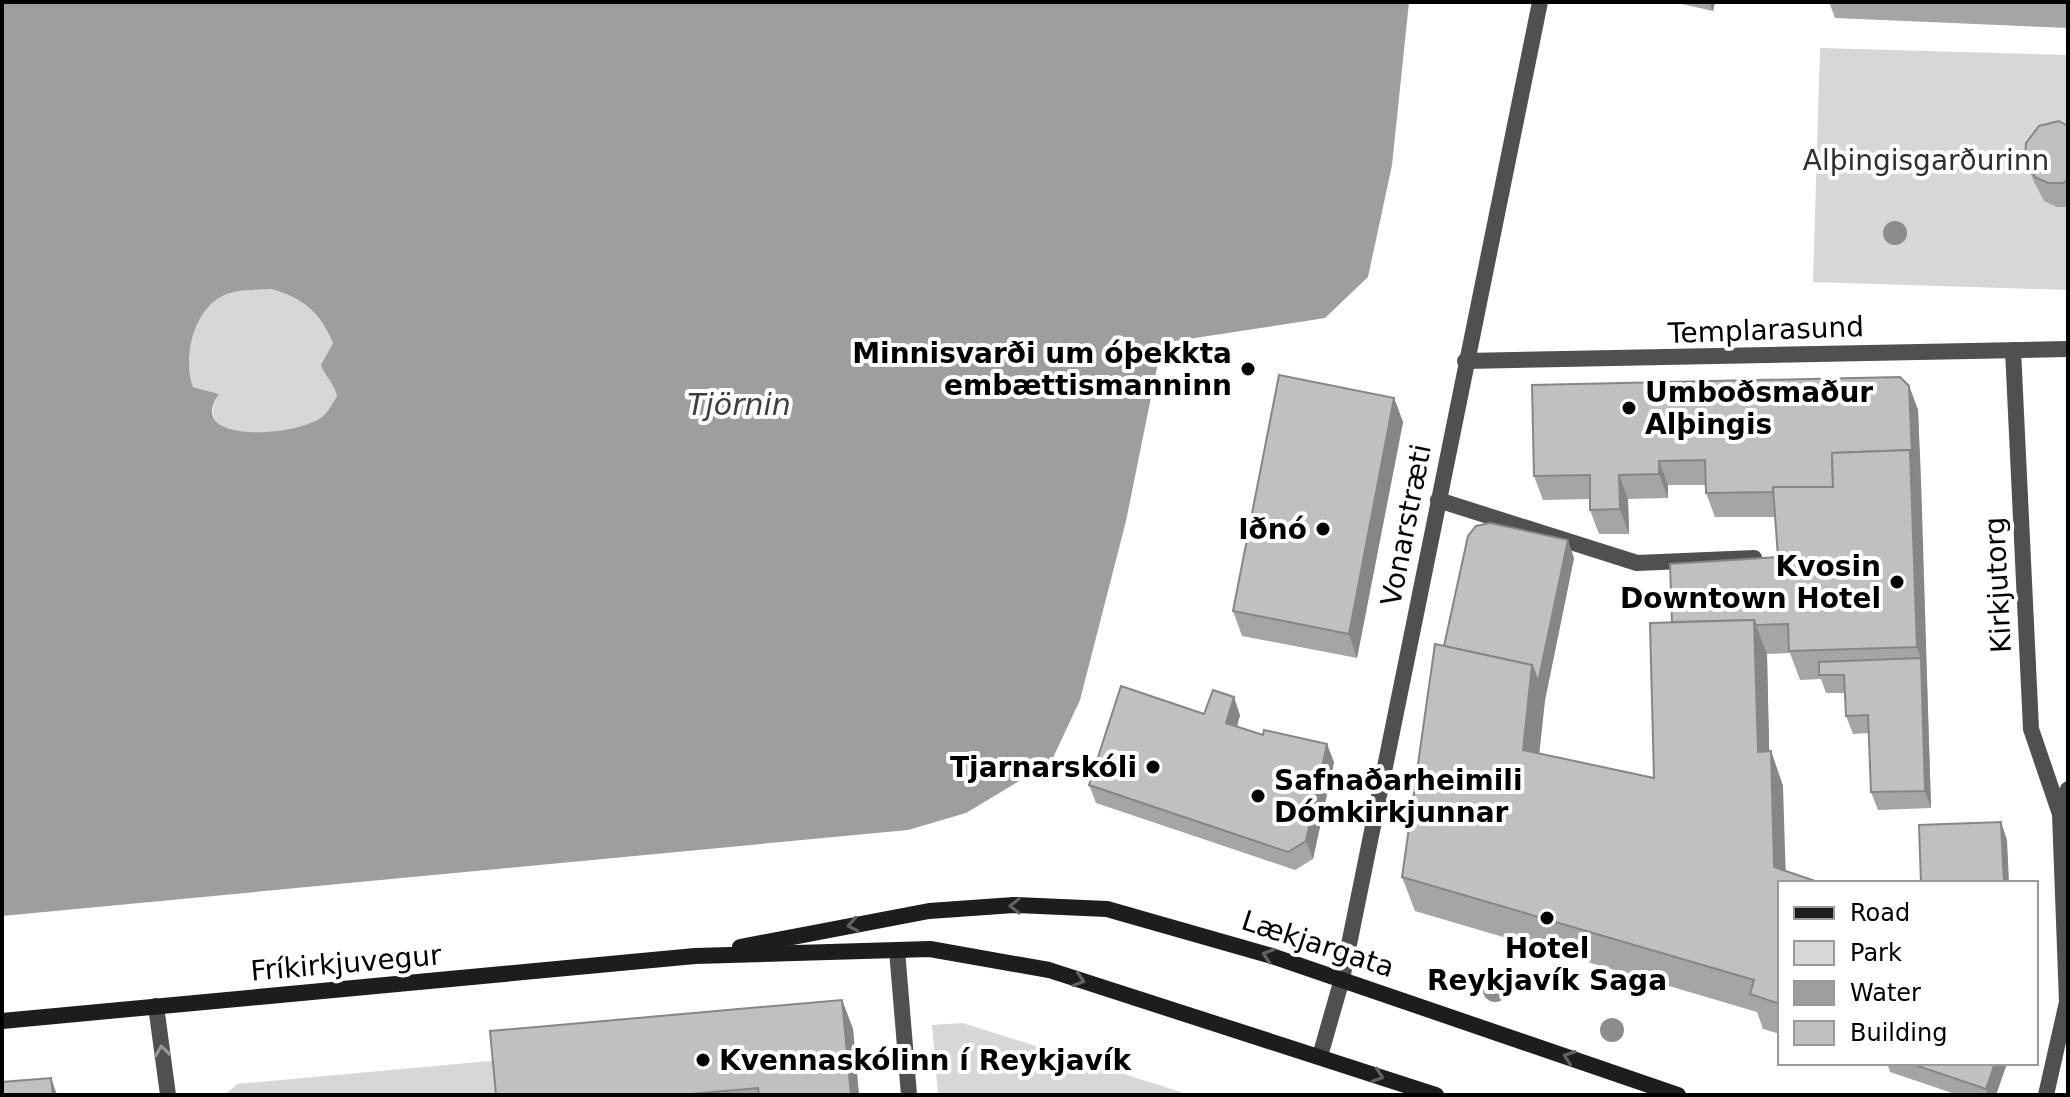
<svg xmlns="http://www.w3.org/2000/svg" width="2070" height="1097" font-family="'DejaVu Sans',sans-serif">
	<rect width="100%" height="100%" fill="#fff"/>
	<g fill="#d7d7d7">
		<path d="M1820,48L2068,55V146L2034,182L2044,201L2068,208V290L1813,282Z"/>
		<path d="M271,289C304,298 319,313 333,343L324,373L334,382L337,396C333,402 329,411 323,416C299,437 186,447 219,394L193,387C182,357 193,306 227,294C241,289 257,290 271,289Z"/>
		<path d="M963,1023L1190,1095H938L932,1025Z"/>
		<path d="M501,1060L504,1095H225L237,1084Z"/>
	</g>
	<path fill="#9e9e9e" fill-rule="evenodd" d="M2,2H1409L1392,165L1368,277L1325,318L1162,343L1126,521L1080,700L1051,762L966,813L908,830L2,916ZM271,289C304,298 320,313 333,343L321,365C325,377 334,382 337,396C333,402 329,411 323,416C299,437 183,445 219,394L193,387C182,357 194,306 227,294C241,289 257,290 271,289Z"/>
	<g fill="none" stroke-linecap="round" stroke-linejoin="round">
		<g stroke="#505050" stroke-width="16">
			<path d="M1438,500L1637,563L1754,558"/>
			<path d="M897,950L909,1095"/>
		</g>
		<g stroke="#505050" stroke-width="16">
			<path d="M2013,350L2031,729L2060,814L2067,1002L2046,1095"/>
			<path d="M1465,361L2068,349"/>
			<path d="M2060,814L2068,789"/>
			<path d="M156,1006L168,1095"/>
			<path d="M1320,1056L1342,979L1540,2"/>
		</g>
		<g stroke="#1d1d1d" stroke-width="16">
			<path d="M740,947L929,911L1014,905L1107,909L1272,956L1678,1095"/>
			<path d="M2,1021L695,956L930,949L1049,970L1436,1095"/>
		</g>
	</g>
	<g fill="#8c8c8c">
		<circle cx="1895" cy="233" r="12"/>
		<circle cx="1495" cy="990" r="12"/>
		<circle cx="1612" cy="1030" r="12"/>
	</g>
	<g fill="#a5a5a5">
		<path d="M1673,2H1715L1713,11Z"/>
		<path d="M1829,2H2068V28L1835,18Z"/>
		<path d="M2068,126V207H2057L2044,201L2034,182L2025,158Z"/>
		<path d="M1909,386L1918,410L1931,808L1878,810L1871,792L1869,733L1853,734L1846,716L1845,693H1826L1821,679L1800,680L1790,653L1767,654L1769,751H1771L1783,786L1780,883V1034L1763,1029L1757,1012L1415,911L1402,877L1574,558L1545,700L1539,753L1654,778L1672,622L1778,557L1775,517H1715L1706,493V485H1668V498L1628,499L1629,534H1599L1590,510V499L1543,500L1534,476Z"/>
		<path d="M1394,398L1403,422L1357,658L1242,636L1233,611Z"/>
		<path d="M1204,714L1240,715L1237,726L1334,762L1313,859L1295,870L1096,803L1089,785Z"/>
		<path d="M842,1000L853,1029L859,1095H496Z"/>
		<path d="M1887,1063H2007L1996,1095H1958L1890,1072Z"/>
	</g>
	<g fill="#868686">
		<path d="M1709,2H1715L1713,11Z"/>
		<path d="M1909,386L1918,410L1921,479L1912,455Z"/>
		<path d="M1394,398L1403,422L1357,658L1349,634Z"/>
		<path d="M1910,450L1921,479L1927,676L1917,647Z"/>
		<path d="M1659,461L1668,485V498L1659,474Z"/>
		<path d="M1619,475L1628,499L1629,534L1620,509Z"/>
		<path d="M1568,540L1574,558L1545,700L1536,784L1523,750L1532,665Z"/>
		<path d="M1754,620L1767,654L1770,786L1758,752Z"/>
		<path d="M1921,658L1927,676L1931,808L1925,791Z"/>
		<path d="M1234,697L1240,715L1233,741L1226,723Z"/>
		<path d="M1327,744L1334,762L1313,859L1306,841Z"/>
		<path d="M1771,751L1783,786L1786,883L1774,867Z"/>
		<path d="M2001,822L2007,840L2009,883H2004Z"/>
		<path d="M842,1000L853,1029L859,1095H851Z"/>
		<path d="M1995,1063H2007L1996,1095H1988L1986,1089Z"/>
		<path d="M51,1078L57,1095H53Z"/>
	</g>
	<g fill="#c0c0c0" stroke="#868686" stroke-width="2">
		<path d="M2059,121L2068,126V180L2063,183H2048L2035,177L2025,158L2026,143L2039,126Z"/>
		<path d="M1279,375L1394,398L1349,634L1233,611Z"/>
		<path d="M1900,377L1909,386L1912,455L1910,450L1832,453L1833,487H1773V492L1706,493L1705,460L1659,461V474L1619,475L1620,509L1590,510V475L1534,476L1532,385Z"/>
		<path d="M1910,450L1917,647L1789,651L1788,624L1756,625L1754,620L1672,622L1670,564L1778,557L1773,487H1833L1832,453Z"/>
		<path d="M1490,523L1568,540L1538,682L1532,665L1444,646L1468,536L1476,526Z"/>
		<path d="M1754,620L1758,752L1771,751L1774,867L1818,882L1780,883V1004L1750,994L1754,980L1402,877L1435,644L1532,665L1523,750L1654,778L1650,623Z"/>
		<path d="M1921,658L1925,791L1871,792L1868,715L1846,716L1844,675H1819V662Z"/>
		<path d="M1121,686L1204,714L1213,690L1234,697L1226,723L1263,735L1264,730L1327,744L1306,841L1288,852L1089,785Z"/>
		<path d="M2001,822L2004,883H1921L1919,825Z"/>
		<path d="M842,1000L851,1095H759L758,1088L679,1095H496L490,1031Z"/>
		<path d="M1909,1063H1995L1986,1089Z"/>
		<path d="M51,1078L53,1095H2V1082Z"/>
	</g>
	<defs><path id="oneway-chevron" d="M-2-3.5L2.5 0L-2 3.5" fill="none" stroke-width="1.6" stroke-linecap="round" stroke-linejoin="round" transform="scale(2)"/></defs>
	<g stroke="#616161">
		<use href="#oneway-chevron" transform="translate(1015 906) rotate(179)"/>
		<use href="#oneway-chevron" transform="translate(853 925) rotate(170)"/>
		<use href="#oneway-chevron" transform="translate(1268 955) rotate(-162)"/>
		<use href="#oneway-chevron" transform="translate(1079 980) rotate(18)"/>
		<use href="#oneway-chevron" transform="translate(1569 1057) rotate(-161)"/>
		<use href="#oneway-chevron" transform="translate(1378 1076) rotate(18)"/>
	</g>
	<use stroke="#969696" href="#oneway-chevron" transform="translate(162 1051) rotate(-98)"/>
	<g fill="#000" stroke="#fff" stroke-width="3">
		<circle cx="1248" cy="369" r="8"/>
		<circle cx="1629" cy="408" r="8"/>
		<circle cx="1323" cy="529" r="8"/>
		<circle cx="1897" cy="582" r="8"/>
		<circle cx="1153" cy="767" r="8"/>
		<circle cx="1258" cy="796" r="8"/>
		<circle cx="1547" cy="918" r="8"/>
		<circle cx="703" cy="1060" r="8"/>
	</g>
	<g text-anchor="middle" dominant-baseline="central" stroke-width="8" stroke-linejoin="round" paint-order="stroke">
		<g font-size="28" fill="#2e2e2e" stroke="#fff">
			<text x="1926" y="160">Alþingisgarðurinn</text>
		</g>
		<g font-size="28" fill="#000" stroke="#fff">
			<text transform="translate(1766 330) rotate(-2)">Templarasund</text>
			<text transform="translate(1406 525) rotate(-79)">Vonarstræti</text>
			<text transform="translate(1998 585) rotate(-93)">Kirkjutorg</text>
			<text transform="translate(1318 944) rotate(18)">Lækjargata</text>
			<text transform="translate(346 963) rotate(-5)">Fríkirkjuvegur</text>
		</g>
		<g font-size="28" font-weight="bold" fill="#000" stroke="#fff" text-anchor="end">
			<text x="1232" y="353">Minnisvarði um óþekkta<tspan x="1232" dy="32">embættismanninn</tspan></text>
			<text x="1645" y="392" text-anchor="start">Umboðsmaður<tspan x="1645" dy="32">Alþingis</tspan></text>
			<text x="1307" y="529">Iðnó</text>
			<text x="1881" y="566">Kvosin<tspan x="1881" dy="32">Downtown Hotel</tspan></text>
			<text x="1137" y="767">Tjarnarskóli</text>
			<text x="1274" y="780" text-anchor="start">Safnaðarheimili<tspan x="1274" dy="32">Dómkirkjunnar</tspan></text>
			<text x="1547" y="948" text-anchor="middle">Hotel<tspan x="1547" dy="32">Reykjavík Saga</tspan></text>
			<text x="719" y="1060" text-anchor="start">Kvennaskólinn í Reykjavík</text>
		</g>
		<g font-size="30" font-style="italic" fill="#3f3f3f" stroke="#fff">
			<text x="739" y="404">Tjörnin</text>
		</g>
	</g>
	<rect width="2070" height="1097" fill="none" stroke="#000000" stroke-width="8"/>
	<rect x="1778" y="881" width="260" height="184" fill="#ffffff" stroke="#999999" stroke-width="2"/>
	<rect x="1794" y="907" width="40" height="12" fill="#1d1d1d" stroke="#999999" stroke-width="2"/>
	<text x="1850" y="921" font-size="24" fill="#000000">Road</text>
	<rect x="1794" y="941" width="40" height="24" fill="#d7d7d7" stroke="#999999" stroke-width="2"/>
	<text x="1850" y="961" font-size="24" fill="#000000">Park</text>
	<rect x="1794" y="981" width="40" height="24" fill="#9e9e9e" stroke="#999999" stroke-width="2"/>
	<text x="1850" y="1001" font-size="24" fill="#000000">Water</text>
	<rect x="1794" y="1021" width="40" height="24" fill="#c0c0c0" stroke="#999999" stroke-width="2"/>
	<text x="1850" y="1041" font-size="24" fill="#000000">Building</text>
</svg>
